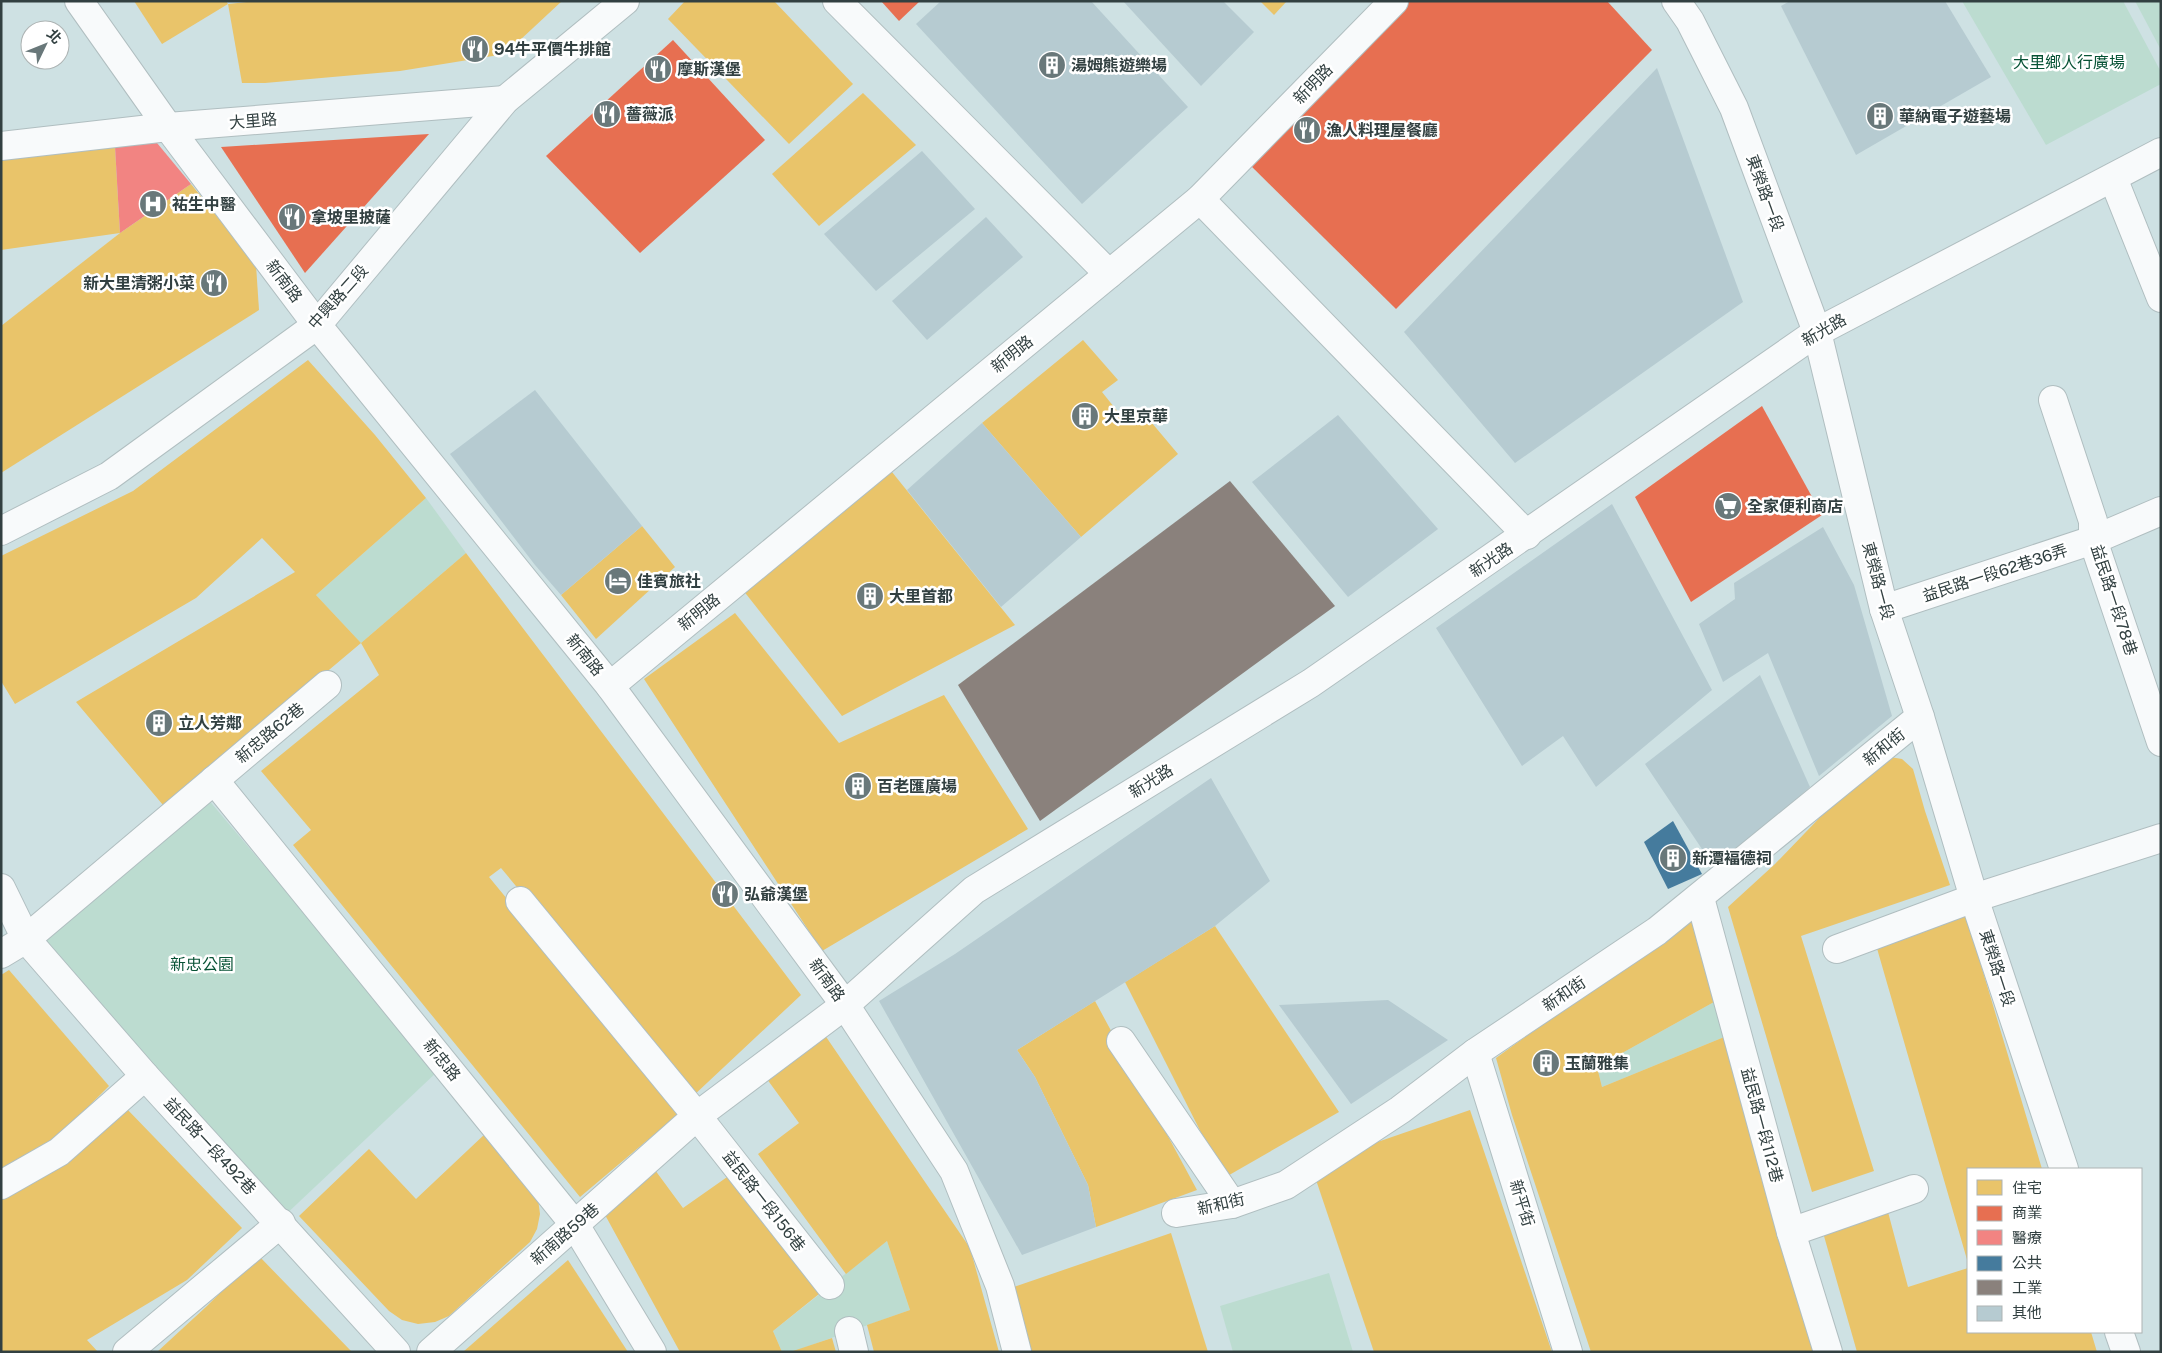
<svg xmlns="http://www.w3.org/2000/svg" width="2162" height="1353" font-family="'Public Sans','Noto Sans TC',sans-serif">
	<rect width="100%" height="100%" fill="#cee1e3"/>
	<g fill="#bcdcd0">
		<path d="M1962,1H2123L2161,72V84L2046,145Z"/>
		<path d="M2135,1H2161V50Z"/>
		<path d="M426,498L466,553L361,643L316,595Z"/>
		<path d="M207,798L438,1071L281,1219L34,944Z"/>
		<path d="M1723,997L1734,1033L1602,1087L1597,1067Z"/>
		<path d="M887,1241L910,1310L792,1352H782L773,1331Z"/>
		<path d="M1329,1273L1353,1352H1233L1220,1306Z"/>
	</g>
	<g fill="#e9c46a">
		<path d="M134,1H226L228,4L162,44Z"/>
		<path d="M256,1H562L505,54L400,71L265,83H242L228,4Z"/>
		<path d="M685,1H774L853,84L789,144L668,19Z"/>
		<path d="M1260,1H1287L1274,15Z"/>
		<path d="M863,93L916,145L819,226L772,174Z"/>
		<path d="M115,147L120,233L1,250V158Z"/>
		<path d="M191,184L256,265L259,310L1,473V326L120,233Z"/>
		<path d="M1083,340L1118,380L1102,392L1126,422L1141,410L1178,454L1081,537L982,423Z"/>
		<path d="M308,360L375,435L426,498L316,595L361,643L241,744L163,805L76,702L295,572L262,538L196,598L15,704L1,681V556L133,491Z"/>
		<path d="M892,472L1015,625L842,716L739,585Z"/>
		<path d="M642,526L675,567L596,639L561,595Z"/>
		<path d="M466,553L801,995L692,1097L501,868L489,877L682,1111L580,1197L293,845L311,830L261,771L379,675L361,643Z"/>
		<path d="M735,613L839,743L944,695L1028,829L822,951L644,679Z"/>
		<path d="M1890,757L1902,759L1913,769L1925,811L1950,885L1801,936L1874,1171L1812,1192L1728,907L1775,864L1829,808Z"/>
		<path d="M1697,913L1723,997L1597,1067L1602,1087L1734,1033L1831,1352H1591L1512,1115L1496,1058Z"/>
		<path d="M1966,915L2042,1169H1968V1263L1876,945Z"/>
		<path d="M1215,926L1339,1112L1224,1178L1125,982Z"/>
		<path d="M9,970L109,1086L58,1137L1,1169V975Z"/>
		<path d="M1095,1001L1197,1190L1096,1227L1088,1185L1035,1077L1017,1050Z"/>
		<path d="M818,1025L970,1248L999,1352H874L867,1325L910,1310L887,1241L846,1274L758,1154L799,1123L764,1075Z"/>
		<path d="M125,1107L242,1228L187,1280L87,1340L98,1352H1V1199L71,1159Z"/>
		<path d="M1470,1110L1552,1352H1374L1311,1165Z"/>
		<path d="M486,1133L538,1199L540,1214L537,1229L530,1242L449,1316L435,1322L418,1324L402,1320L389,1311L299,1216L369,1149L416,1199Z"/>
		<path d="M655,1170L683,1208L730,1175L819,1294L773,1331L782,1352H680L604,1213Z"/>
		<path d="M1884,1197L1908,1287L1968,1268V1332H2091L2097,1352H1857L1818,1215Z"/>
		<path d="M1171,1233L1208,1352H1024L1008,1289Z"/>
		<path d="M258,1255L352,1352H157L207,1306Z"/>
		<path d="M568,1260L628,1352H463Z"/>
		<path d="M832,1338L836,1352H793V1351Z"/>
	</g>
	<g fill="#e76f51">
		<path d="M881,1H920L899,21Z"/>
		<path d="M1396,1H1607L1652,50L1396,309L1244,159Z"/>
		<path d="M673,40L765,140L640,253L546,156Z"/>
		<path d="M429,134L305,273L221,147Z"/>
		<path d="M1762,406L1822,515L1691,602L1635,497Z"/>
	</g>
	<path fill="#f28482" d="M157,143L191,184L120,233L115,147Z"/>
	<path fill="#457b9d" d="M1673,821L1702,874L1668,889L1644,842Z"/>
	<path fill="#8a817c" d="M1230,481L1335,606L1040,821L958,685Z"/>
	<g fill="#b6cbd1">
		<path d="M941,1H1091L1188,107L1082,204L916,24Z"/>
		<path d="M1123,1H1223L1254,32L1201,86Z"/>
		<path d="M1790,1H1945L1991,77L1856,155L1781,6Z"/>
		<path d="M1657,68L1743,302L1515,463L1404,332Z"/>
		<path d="M922,151L975,209L876,291L824,234Z"/>
		<path d="M986,217L1023,257L927,340L892,301Z"/>
		<path d="M535,390L642,526L561,595L535,565L450,454Z"/>
		<path d="M1338,415L1438,529L1348,597L1252,482Z"/>
		<path d="M982,423L1081,537L1001,607L907,490Z"/>
		<path d="M1612,504L1712,690L1596,787L1563,736L1522,766L1436,628Z"/>
		<path d="M1823,527L1854,585L1892,716L1819,776L1768,653L1723,682L1699,624L1735,599L1734,583Z"/>
		<path d="M1760,675L1810,787L1716,870L1645,764Z"/>
		<path d="M1211,778L1270,881L1215,926L1017,1050L1035,1077L1088,1185L1096,1227L1022,1255L879,1001L955,954Z"/>
		<path d="M1388,1000L1448,1040L1351,1104L1279,1005Z"/>
	</g>
	<g fill="none" stroke-linecap="round" stroke-linejoin="round">
		<g stroke="#b0bec0" stroke-width="30">
			<g id="minor">
				<path d="M79,1L168,127L317,325L610,686L845,1005L954,1171L1000,1286L1017,1352"/>
				<path d="M837,1L1109,274"/>
				<path d="M1676,1L1690,21L1734,108L1817,332L1884,609L1920,717L1974,898L2064,1169"/>
				<path d="M1,146L168,127L505,100"/>
				<path d="M2113,178L2161,298"/>
				<path d="M1200,199L1527,535"/>
				<path d="M2053,400L2093,521V540L2161,742"/>
				<path d="M1,531L109,476L317,325L505,100L625,1"/>
				<path d="M1884,609L2093,540L2161,511"/>
				<path d="M610,686L1200,199L1394,1"/>
				<path d="M214,780L575,1225L652,1352"/>
				<path d="M1,888L26,939L145,1076L396,1352"/>
				<path d="M1700,898L1791,1232L1828,1352"/>
				<path d="M520,901L697,1116L830,1285"/>
				<path d="M1837,949L1974,898L2161,838"/>
				<path d="M1,954L26,939L327,685"/>
				<path d="M1121,1041L1232,1204"/>
				<path d="M1475,1053L1568,1352"/>
				<path d="M1,1185L59,1152L145,1076"/>
				<path d="M1176,1213L1232,1204L1286,1185L1400,1110L1475,1053L1657,931L1920,717"/>
				<path d="M1791,1232L1914,1189"/>
				<path d="M849,1331L854,1352"/>
				<path d="M2119,1332L2126,1352"/>
				<path d="M127,1352L281,1223"/>
				<path d="M431,1352L697,1116L845,1005L974,890L1311,683L1817,332L2161,152"/>
			</g>
		</g>
		<use href="#minor" stroke="#f8fafb" stroke-width="28"/>
	</g>
	<defs>
		<g id="restaurant-disc" transform="scale(1.4375)"><circle r="9.5" fill="#69787a" stroke="#fff"/><path d="M-5-6h1v4h1v-4h1v4h1v-4h1v5L-1.5 .5V6h-2V.5L-5-1ZM5-6V6H3V1.5H1.5Q1.5-4 5-6Z" fill="#fff"/></g>
		<g id="building-disc" transform="scale(1.4375)"><circle r="9.5" fill="#69787a" stroke="#fff"/><path d="M-4-6H4V6H1V3H-1V6H-4ZM-2.5-4.3h1.7v1.8h-1.7ZM.8-4.3h1.7v1.8H.8ZM-2.5-1h1.7V.8h-1.7ZM.8-1h1.7V.8H.8Z" fill="#fff"/></g>
		<g id="hospital-disc" transform="scale(1.4375)"><circle r="9.5" fill="#69787a" stroke="#fff"/><path d="M-5-5h3v3.5h4V-5h3V5h-3V1.5h-4V5h-3Z" fill="#fff"/></g>
		<g id="supermarket-disc" transform="scale(1.4375)"><circle r="9.5" fill="#69787a" stroke="#fff"/><path d="M-6-5.5h2.5l.6 2H6L4.5 2H-2.5L-4.4-4H-6ZM-1.5 3.2a1.3 1.3 0 1 0 .1 0ZM3 3.2a1.3 1.3 0 1 0 .1 0Z" fill="#fff"/></g>
		<g id="hotel-disc" transform="scale(1.4375)"><circle r="9.5" fill="#69787a" stroke="#fff"/><path d="M-6-4.5h1.5V1H6V5H4.5V3h-9V5H-6ZM-4 0a1.8 1.8 0 1 1 3.6 0ZM.5 0V-2.5h3Q6-2.5 6 0Z" fill="#fff"/></g>
	</defs>
	<g fill-rule="evenodd">
		<use href="#restaurant-disc" x="475" y="49"/>
		<use href="#building-disc" x="1052" y="65"/>
		<use href="#restaurant-disc" x="658" y="69"/>
		<use href="#restaurant-disc" x="607" y="114"/>
		<use href="#building-disc" x="1880" y="116"/>
		<use href="#restaurant-disc" x="1307" y="130"/>
		<use href="#hospital-disc" x="153" y="204"/>
		<use href="#restaurant-disc" x="292" y="217"/>
		<use href="#restaurant-disc" x="214" y="283"/>
		<use href="#building-disc" x="1085" y="416"/>
		<use href="#supermarket-disc" x="1728" y="506"/>
		<use href="#hotel-disc" x="618" y="581"/>
		<use href="#building-disc" x="870" y="596"/>
		<use href="#building-disc" x="159" y="723"/>
		<use href="#building-disc" x="858" y="786"/>
		<use href="#building-disc" x="1673" y="858"/>
		<use href="#restaurant-disc" x="725" y="894"/>
		<use href="#building-disc" x="1546" y="1063"/>
	</g>
	<g text-anchor="middle" dominant-baseline="central" stroke-width="5" stroke-linejoin="round" paint-order="stroke">
		<g font-size="16" font-weight="bold" fill="#324041" stroke="#fff" text-anchor="start">
			<text x="494" y="49">94牛平價牛排館</text>
			<text x="1071" y="65">湯姆熊遊樂場</text>
			<text x="677" y="69">摩斯漢堡</text>
			<text x="626" y="114">薔薇派</text>
			<text x="1899" y="116">華納電子遊藝場</text>
			<text x="1326" y="130">漁人料理屋餐廳</text>
			<text x="172" y="204">𧙗生中醫</text>
			<text x="311" y="217">拿坡里披薩</text>
			<text x="195" y="283" text-anchor="end">新大里清粥小菜</text>
			<text x="1104" y="416">大里京華</text>
			<text x="1747" y="506">全家便利商店</text>
			<text x="637" y="581">佳賓旅社</text>
			<text x="889" y="596">大里首都</text>
			<text x="178" y="723">立人芳鄰</text>
			<text x="877" y="786">百老匯廣場</text>
			<text x="1692" y="858">新潭褔德祠</text>
			<text x="744" y="894">弘爺漢堡</text>
			<text x="1565" y="1063">玉蘭雅集</text>
		</g>
		<g font-size="16" fill="#085336" stroke="#fff">
			<text x="2069" y="62">大里鄉人行廣場</text>
			<text x="202" y="964">新忠公園</text>
		</g>
		<g font-size="16" fill="#324041" stroke="#fff">
			<text transform="translate(1313 84) rotate(-46)">新明路</text>
			<text transform="translate(253 121) rotate(-5)">大里路</text>
			<text transform="translate(1765 193) rotate(70)">東榮路一段</text>
			<text transform="translate(284 281) rotate(53)">新南路</text>
			<text transform="translate(338 297) rotate(-48)">中興路二段</text>
			<text transform="translate(1824 330) rotate(-30)">新光路</text>
			<text transform="translate(1012 354) rotate(-39)">新明路</text>
			<text transform="translate(1491 560) rotate(-34)">新光路</text>
			<text transform="translate(1995 573) rotate(-18)">益民路一段62巷36弄</text>
			<text transform="translate(1878 581) rotate(75)">東榮路一段</text>
			<text transform="translate(2114 600) rotate(72)">益民路一段78巷</text>
			<text transform="translate(699 612) rotate(-39)">新明路</text>
			<text transform="translate(585 655) rotate(51)">新南路</text>
			<text transform="translate(270 733) rotate(-40)">新忠路62巷</text>
			<text transform="translate(1884 747) rotate(-39)">新和街</text>
			<text transform="translate(1151 781) rotate(-32)">新光路</text>
			<text transform="translate(1997 968) rotate(72)">東榮路一段</text>
			<text transform="translate(827 980) rotate(54)">新南路</text>
			<text transform="translate(1564 994) rotate(-34)">新和街</text>
			<text transform="translate(442 1060) rotate(51)">新忠路</text>
			<text transform="translate(1762 1125) rotate(75)">益民路一段112巷</text>
			<text transform="translate(210 1146) rotate(47)">益民路一段492巷</text>
			<text transform="translate(764 1201) rotate(52)">益民路一段156巷</text>
			<text transform="translate(1522 1203) rotate(73)">新平街</text>
			<text transform="translate(1221 1204) rotate(-13)">新和街</text>
			<text transform="translate(565 1234) rotate(-41)">新南路59巷</text>
		</g>
	</g>
	<rect width="2162" height="1353" fill="none" stroke="#324041" stroke-width="5"/>
	<rect x="1967" y="1168" width="175" height="165" fill="#ffffff" stroke="#adb3b3"/>
	<rect x="1977" y="1180" width="25" height="15" fill="#e9c46a" stroke="#adb3b3"/>
	<text x="2012" y="1193" font-size="15" fill="#324041">住宅</text>
	<rect x="1977" y="1206" width="25" height="15" fill="#e76f51" stroke="#adb3b3"/>
	<text x="2012" y="1218" font-size="15" fill="#324041">商業</text>
	<rect x="1977" y="1230" width="25" height="15" fill="#f28482" stroke="#adb3b3"/>
	<text x="2012" y="1243" font-size="15" fill="#324041">醫療</text>
	<rect x="1977" y="1256" width="25" height="15" fill="#457b9d" stroke="#adb3b3"/>
	<text x="2012" y="1268" font-size="15" fill="#324041">公共</text>
	<rect x="1977" y="1280" width="25" height="15" fill="#8a817c" stroke="#adb3b3"/>
	<text x="2012" y="1293" font-size="15" fill="#324041">工業</text>
	<rect x="1977" y="1306" width="25" height="15" fill="#b6cbd1" stroke="#adb3b3"/>
	<text x="2012" y="1318" font-size="15" fill="#324041">其他</text>
	<g transform="translate(45 45) rotate(47)"><circle r="24" fill="#ffffff" stroke="#adb3b3"/>
	<path d="M0-4L9 19L0 12L-9 19Z" fill="#69787a"/>
	<text y="-8" font-size="14" font-weight="bold" text-anchor="middle" fill="#324041">北</text>
	</g>
</svg>
